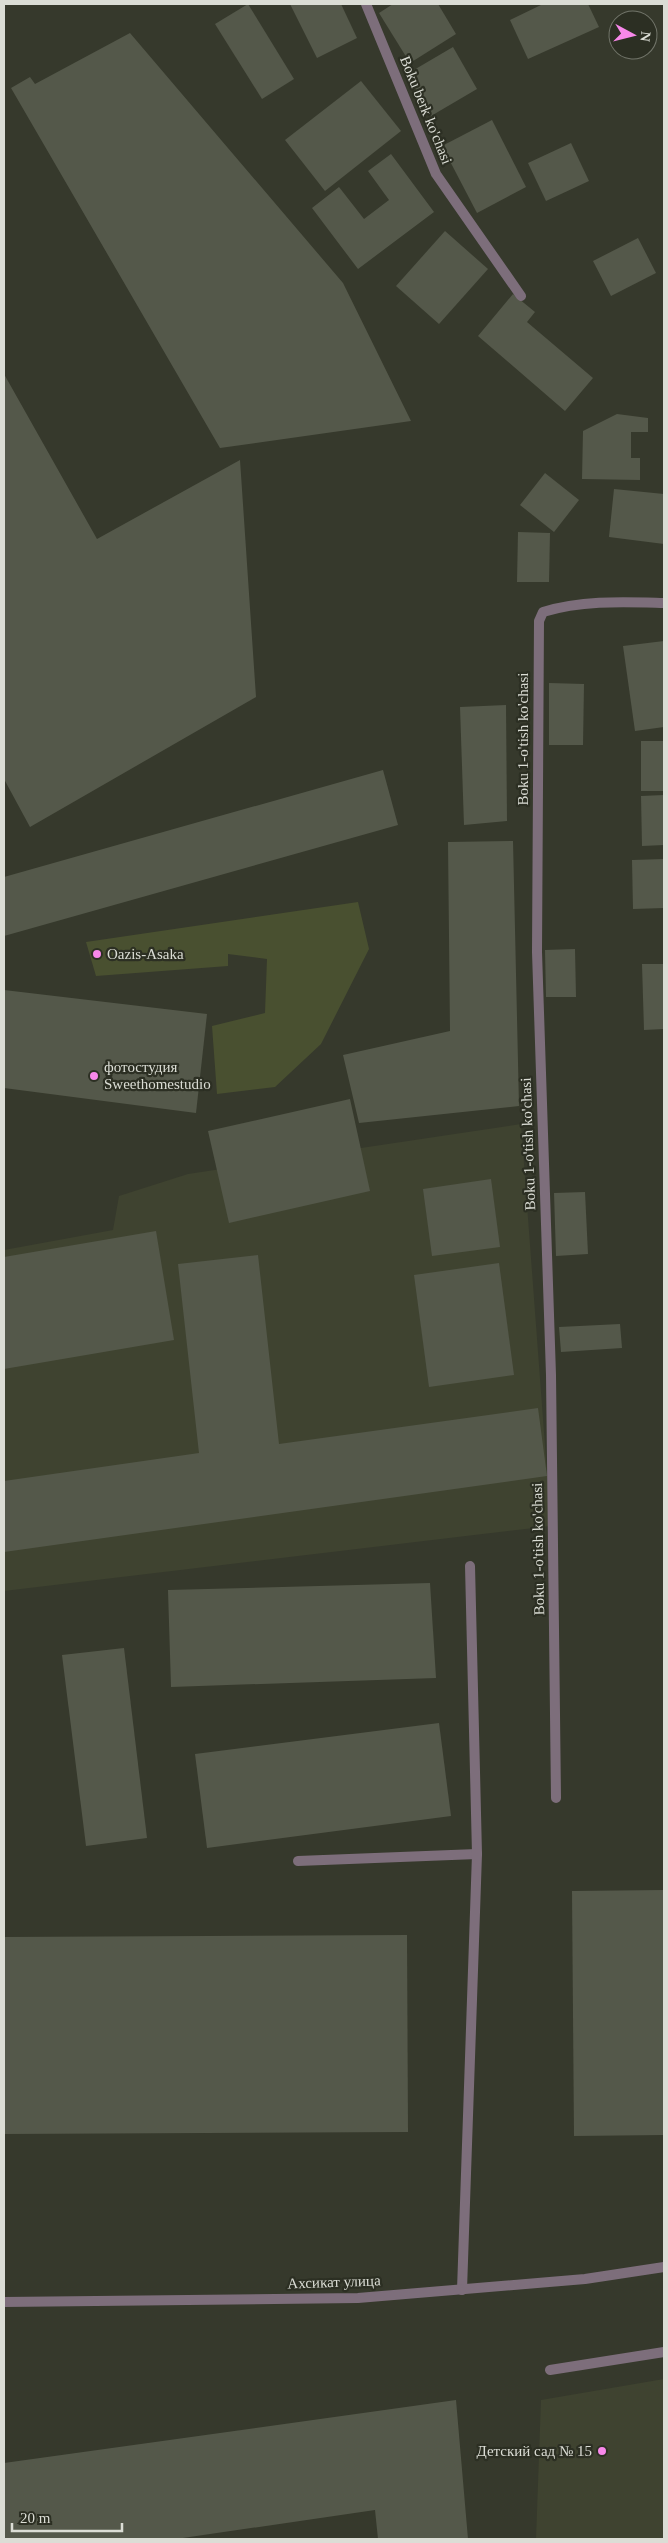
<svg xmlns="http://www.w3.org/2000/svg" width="668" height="2543" font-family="Georgia,serif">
	<rect width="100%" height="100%" fill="#36392c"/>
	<g fill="#3f4330">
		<path d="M521,1124L551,1526L4,1591V1250L113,1230L119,1196L188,1174Z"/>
		<path d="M664,2379V2539H536L541,2400Z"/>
	</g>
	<path fill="#495030" d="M358,902L369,949L321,1044L275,1087L217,1094L212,1026L265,1013L267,959L228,954V966L96,976L86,942Z"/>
	<g fill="#54584a">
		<path d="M248,4L294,79L262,99L215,24Z"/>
		<path d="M290,4H341L357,38L317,58Z"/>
		<path d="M393,4H438L456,34L410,63L379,13Z"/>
		<path d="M543,4H588L599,27L528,59L510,20Z"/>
		<path d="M130,33L343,283L411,421L220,448L11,88L30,77L35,84Z"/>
		<path d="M453,47L477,89L431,116L407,74Z"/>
		<path d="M361,81L401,131L325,191L285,140Z"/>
		<path d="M492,120L526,187L477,213L442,146Z"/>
		<path d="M571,143L589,181L546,201L528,163Z"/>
		<path d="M391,154L434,212L358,269L312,208L339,187L364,219L389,200L368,171Z"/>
		<path d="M445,231L488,269L439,324L396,286Z"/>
		<path d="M638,238L656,273L611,296L593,261Z"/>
		<path d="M513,294L535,312L527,322L593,378L565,411L478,336Z"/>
		<path d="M4,374L97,539L240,460L256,697L30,827L4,779Z"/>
		<path d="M617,414L648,418V432H631V458H640V480L582,479L583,431Z"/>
		<path d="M545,473L579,500L554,532L520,505Z"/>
		<path d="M614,489L664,494V544L609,537Z"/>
		<path d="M518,532L550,533L549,582H517Z"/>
		<path d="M664,641V727L635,731L623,646Z"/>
		<path d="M549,683L584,684L583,745H549Z"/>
		<path d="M506,705L507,821L464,825L460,707Z"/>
		<rect x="641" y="741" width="23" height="50"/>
		<path d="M383,770L398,825L4,936V877Z"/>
		<path d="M664,795V845L642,846L641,796Z"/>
		<path d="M513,841L519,1106L359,1123L343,1055L450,1031L448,842Z"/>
		<path d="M664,859V908L633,909L632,860Z"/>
		<path d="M575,949L576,997H546L545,950Z"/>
		<path d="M642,964H664V1029L644,1030Z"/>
		<path d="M4,990L207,1014L196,1113L4,1088Z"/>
		<path d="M350,1099L370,1191L229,1223L208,1131Z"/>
		<path d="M491,1179L500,1247L432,1256L423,1189Z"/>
		<path d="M585,1192L588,1254L556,1256L554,1193Z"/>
		<path d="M156,1231L174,1340L4,1369V1257Z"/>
		<path d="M258,1255L279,1444L538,1408L547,1476L4,1552V1481L199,1453L178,1264Z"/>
		<path d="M499,1263L514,1375L429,1387L414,1275Z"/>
		<path d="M620,1324L622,1348L561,1352L559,1327Z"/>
		<path d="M430,1583L436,1678L171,1687L168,1590Z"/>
		<path d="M124,1648L147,1838L86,1846L62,1655Z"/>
		<path d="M439,1723L451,1816L207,1848L195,1754Z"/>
		<path d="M664,1890V2135L574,2136L572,1891Z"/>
		<path d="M407,1935L408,2132L4,2134V1937Z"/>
		<path d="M456,2400L468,2539H378L375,2510L176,2539H4V2463Z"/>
	</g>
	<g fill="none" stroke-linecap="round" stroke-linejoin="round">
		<g stroke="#7d6e7b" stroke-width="10">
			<path d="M298,1861L477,1854"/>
			<path d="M462,2290L477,1854L470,1566"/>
			<path d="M550,2370L664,2352"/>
		</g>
		<g stroke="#7d6e7b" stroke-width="10">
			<path d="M366,4L436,174L521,296"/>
			<path d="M556,1798L551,1375L537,952L539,621L543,612C583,600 623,602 664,603"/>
			<path d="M4,2302L358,2298L585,2279L664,2267"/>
		</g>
	</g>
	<g fill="#f888ea" stroke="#2c2f23" stroke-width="2">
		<circle cx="97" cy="954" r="5"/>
		<circle cx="94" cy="1076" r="5"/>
		<circle cx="602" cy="2451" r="5"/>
	</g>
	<g text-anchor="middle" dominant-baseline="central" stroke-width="4.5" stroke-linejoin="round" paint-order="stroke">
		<g font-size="15" fill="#dbddd5" stroke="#2c2f23">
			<text transform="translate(426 110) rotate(68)">Boku berk ko'chasi</text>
			<text transform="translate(523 739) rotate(-90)">Boku 1-o'tish ko'chasi</text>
			<text transform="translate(528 1144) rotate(-92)">Boku 1-o'tish ko'chasi</text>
			<text transform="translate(538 1549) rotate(-91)">Boku 1-o'tish ko'chasi</text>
			<text transform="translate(334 2282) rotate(-2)">Ахсикат улица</text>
		</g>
		<g font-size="15" fill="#dbddd5" stroke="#2c2f23" text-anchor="start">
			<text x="107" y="954">Oazis-Asaka</text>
			<text x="104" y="1067">фотостудия<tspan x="104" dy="17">Sweethomestudio</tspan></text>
			<text x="592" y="2451" text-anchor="end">Детский сад № 15</text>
		</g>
	</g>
	<rect width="668" height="2543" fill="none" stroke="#dbddd5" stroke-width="10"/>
	<g transform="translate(633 35) rotate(97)"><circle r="24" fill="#2c2f23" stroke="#72756a"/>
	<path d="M0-4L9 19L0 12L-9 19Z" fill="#f888ea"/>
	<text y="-8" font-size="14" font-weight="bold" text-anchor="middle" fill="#dbddd5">N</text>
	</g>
	<path d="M12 2523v8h110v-8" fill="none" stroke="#dbddd5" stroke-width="2.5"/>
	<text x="20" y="2523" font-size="15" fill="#dbddd5" stroke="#2c2f23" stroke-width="4" paint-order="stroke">20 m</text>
</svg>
